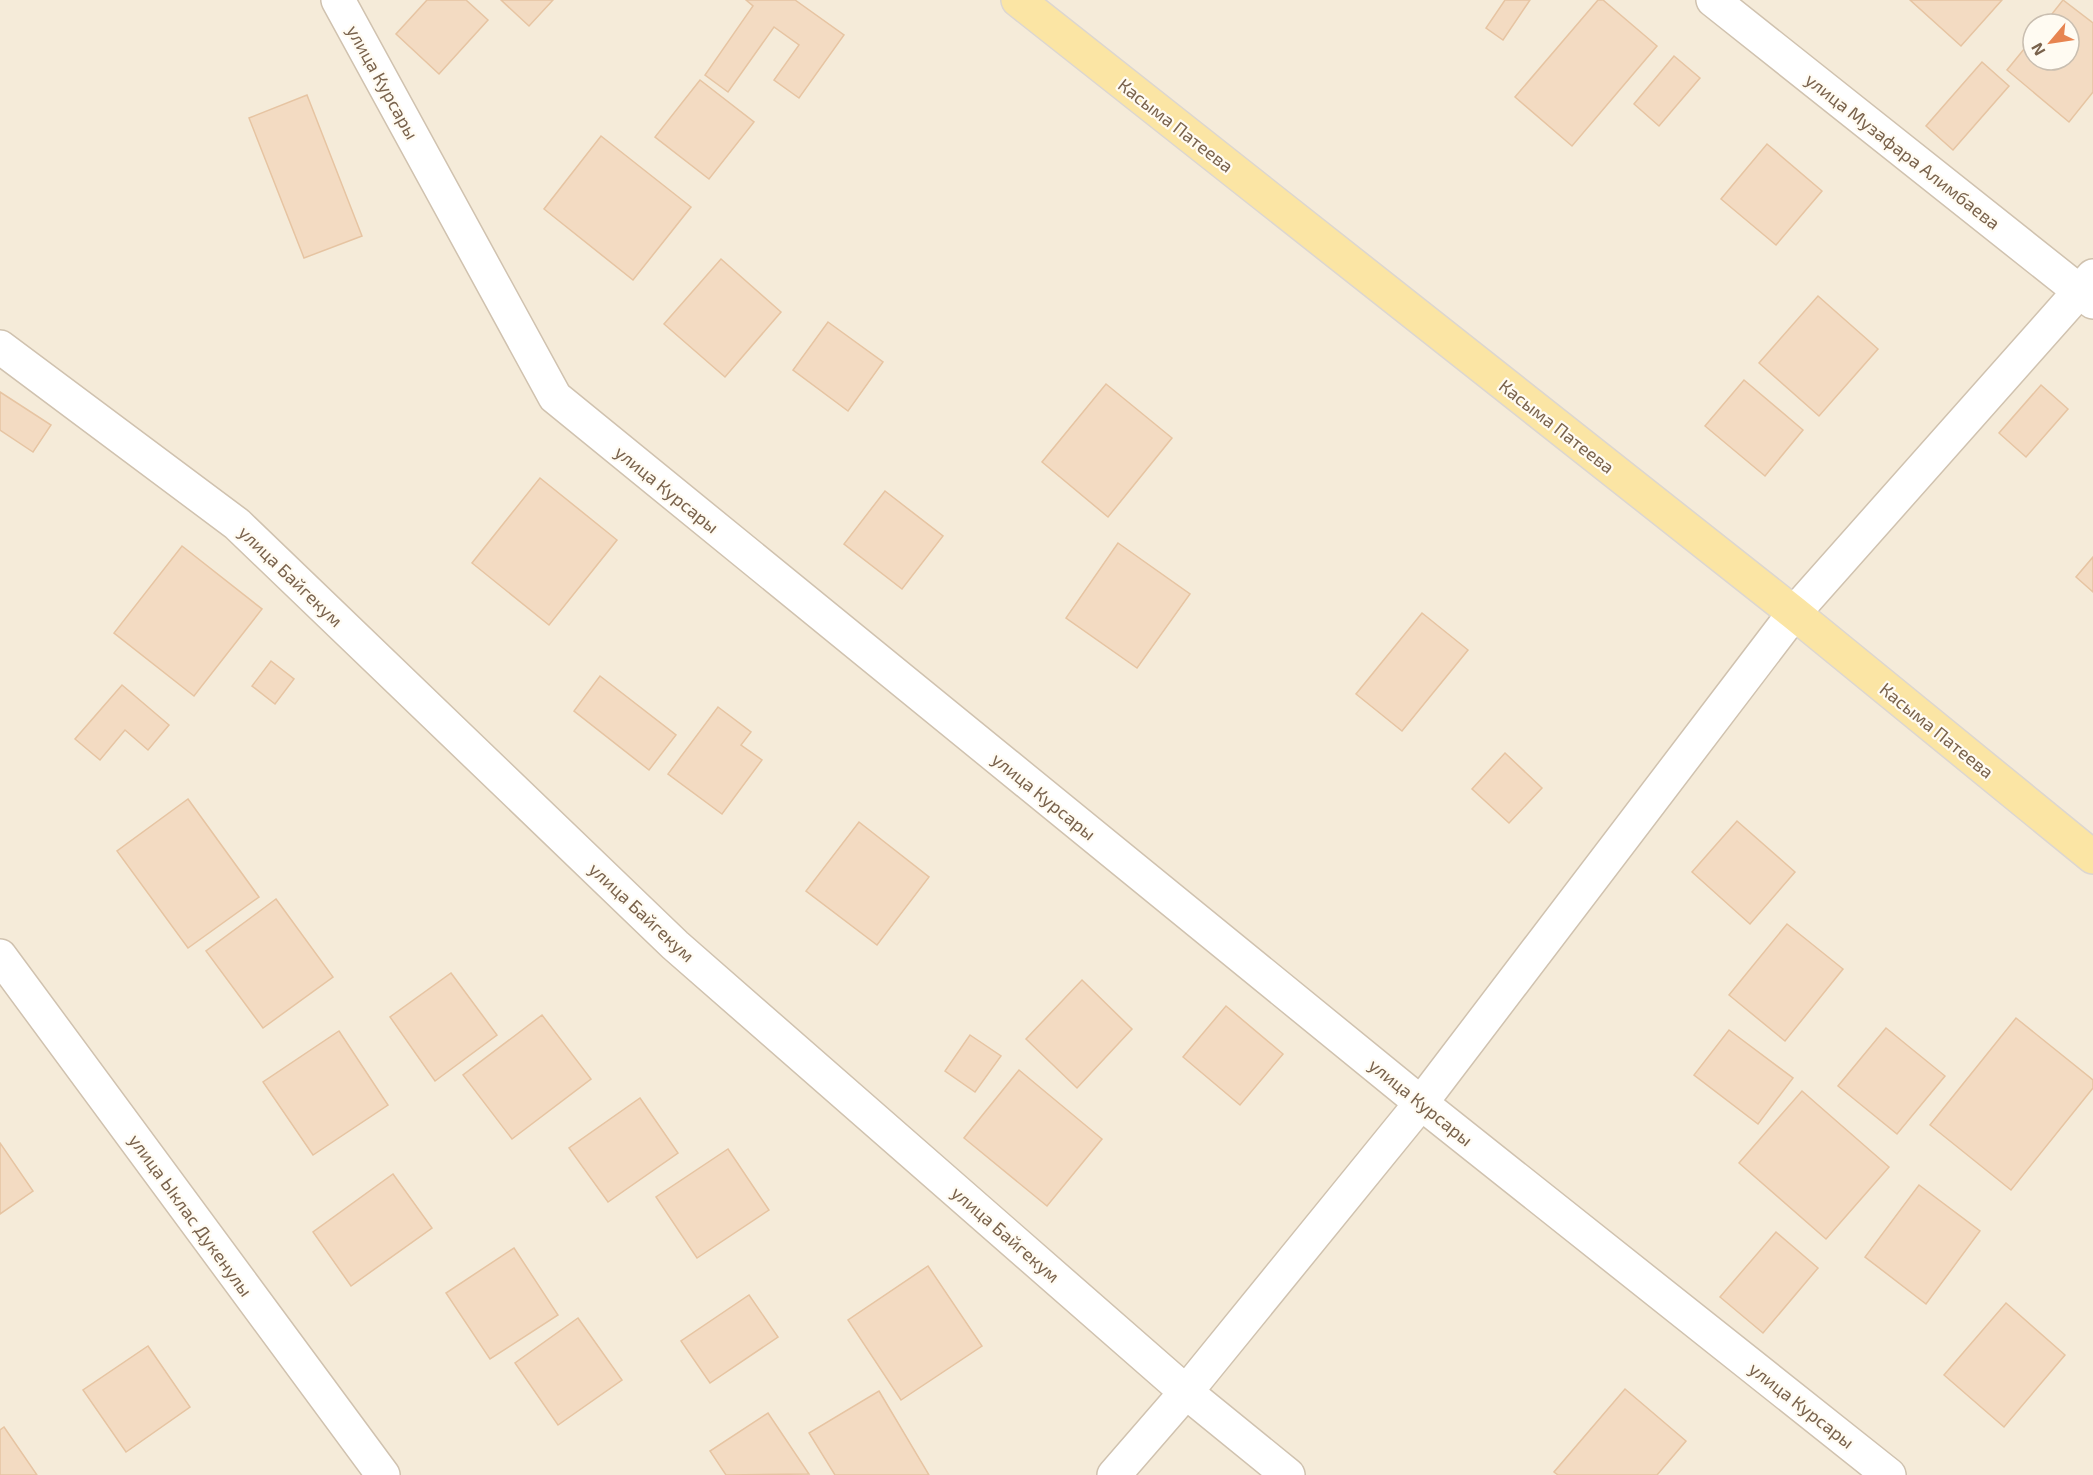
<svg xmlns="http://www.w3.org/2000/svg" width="2093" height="1475" font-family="'Exo 2',sans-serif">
	<rect width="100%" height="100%" fill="#fdf8eb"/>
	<path fill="#f5ebd9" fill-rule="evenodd" d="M0,0H2093V1475H0ZM2033,24H2069V60H2033Z"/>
	<g fill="#f3dbc2" stroke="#e6c4a2" stroke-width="1.5">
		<path d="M427,0H466L488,20L439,74L396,34Z"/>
		<path d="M501,0H553L529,26Z"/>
		<path d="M746,0H795L844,35L799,98L774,80L799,45L774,27L728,92L705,75L753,6Z"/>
		<path d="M1505,0H1530L1503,40L1486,28Z"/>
		<path d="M1598,0H1603L1657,46L1572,146L1515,97Z"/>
		<path d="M1910,0H2002L1961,46Z"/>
		<path d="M2063,0L2093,23V92L2069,122L2007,70L2033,38V60H2069V24H2044Z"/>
		<path d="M1674,56L1700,78L1659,126L1634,104Z"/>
		<path d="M1982,62L2009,86L1953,150L1926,126Z"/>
		<path d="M700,80L754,122L709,179L655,137Z"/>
		<path d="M307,95L362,236L304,258L249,118Z"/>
		<path d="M601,136L691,207L633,280L544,209Z"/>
		<path d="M1767,144L1822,191L1776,245L1721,199Z"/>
		<path d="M721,259L781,312L725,377L664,324Z"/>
		<path d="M1818,296L1878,349L1819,416L1759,363Z"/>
		<path d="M828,322L883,362L848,411L793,370Z"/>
		<path d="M1744,380L1803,430L1765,476L1705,426Z"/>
		<path d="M1106,384L1172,438L1108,517L1042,462Z"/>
		<path d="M2041,385L2068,409L2026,457L1999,433Z"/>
		<path d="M0,392L51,425L33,452L0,430Z"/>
		<path d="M540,478L617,540L549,625L472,563Z"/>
		<path d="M885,491L943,536L902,589L844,544Z"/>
		<path d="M1118,543L1190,594L1137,668L1066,618Z"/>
		<path d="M182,546L262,609L194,696L114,633Z"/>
		<path d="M2093,557V592L2076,577Z"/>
		<path d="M1422,613L1468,650L1402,731L1356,694Z"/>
		<path d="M271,661L294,679L275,704L252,686Z"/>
		<path d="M600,676L676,735L649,770L574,711Z"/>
		<path d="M122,685L169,725L148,750L125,730L100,760L75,739Z"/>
		<path d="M718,707L751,732L741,745L762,760L722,814L668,774Z"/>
		<path d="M1505,753L1542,788L1509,823L1472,789Z"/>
		<path d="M188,799L259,897L188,948L117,851Z"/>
		<path d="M1737,821L1795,872L1750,924L1692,872Z"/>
		<path d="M859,822L929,877L877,945L806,891Z"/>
		<path d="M276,899L333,977L263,1028L206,951Z"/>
		<path d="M1787,924L1843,969L1785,1041L1729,995Z"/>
		<path d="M451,973L497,1035L435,1081L390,1017Z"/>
		<path d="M1082,980L1132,1029L1077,1088L1026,1039Z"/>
		<path d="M1226,1006L1283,1054L1240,1105L1183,1057Z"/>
		<path d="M542,1015L591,1079L512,1139L463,1075Z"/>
		<path d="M2016,1018L2093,1080V1088L2011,1190L1930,1125Z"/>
		<path d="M1886,1028L1945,1076L1897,1134L1838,1086Z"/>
		<path d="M1729,1030L1793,1078L1758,1124L1694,1075Z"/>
		<path d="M339,1031L388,1105L313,1155L263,1082Z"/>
		<path d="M970,1035L1001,1056L975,1092L945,1071Z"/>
		<path d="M1019,1070L1102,1139L1047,1206L964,1138Z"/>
		<path d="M1802,1091L1889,1167L1826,1239L1739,1163Z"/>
		<path d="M640,1098L678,1153L608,1202L569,1148Z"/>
		<path d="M0,1143L33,1191L0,1214Z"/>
		<path d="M728,1149L769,1210L697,1258L656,1197Z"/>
		<path d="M393,1174L432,1228L351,1286L313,1232Z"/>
		<path d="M1919,1185L1980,1231L1926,1304L1865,1257Z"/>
		<path d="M1776,1232L1818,1268L1763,1333L1720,1297Z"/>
		<path d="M514,1248L558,1315L490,1359L446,1293Z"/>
		<path d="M928,1266L982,1346L901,1400L848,1320Z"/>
		<path d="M749,1295L778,1337L710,1383L681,1341Z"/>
		<path d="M2006,1303L2065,1355L2004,1427L1944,1375Z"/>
		<path d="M578,1318L622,1380L558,1425L515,1363Z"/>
		<path d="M148,1346L190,1407L126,1452L83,1390Z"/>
		<path d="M1625,1389L1686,1441L1657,1475H1558L1554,1472Z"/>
		<path d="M879,1391L929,1475H835L809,1433Z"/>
		<path d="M768,1413L809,1474L726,1475L710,1451Z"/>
		<path d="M4,1427L37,1475H0V1430Z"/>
	</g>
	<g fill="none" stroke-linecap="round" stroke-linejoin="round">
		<g stroke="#d0c2af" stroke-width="36">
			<g id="minor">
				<path d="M338,0L555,397L1421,1103L1889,1475"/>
				<path d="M1713,0L2093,302"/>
				<path d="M0,347L237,524L675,945L1186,1392L1288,1475"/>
				<path d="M0,956L383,1475"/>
				<path d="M1114,1475L1186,1392L1421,1103L1794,613L2093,276"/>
			</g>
		</g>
		<g stroke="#dcd6d0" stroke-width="36">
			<path id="major" d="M1018,0L1794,613L2093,857"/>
		</g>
		<use href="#minor" stroke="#fff" stroke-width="33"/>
		<use href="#major" stroke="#fbe5a4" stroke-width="33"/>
	</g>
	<g text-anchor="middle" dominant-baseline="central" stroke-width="4.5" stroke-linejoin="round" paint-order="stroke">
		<g font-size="18" fill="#79624c" stroke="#fffbf2">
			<text transform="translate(383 82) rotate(61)">улица Курсары</text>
			<text transform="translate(1176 125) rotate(38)">Касыма Патеева</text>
			<text transform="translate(1903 151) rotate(38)">улица Музафара Алимбаева</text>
			<text transform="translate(1557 426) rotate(38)">Касыма Патеева</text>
			<text transform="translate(667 489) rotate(39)">улица Курсары</text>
			<text transform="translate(291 576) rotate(44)">улица Байгекум</text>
			<text transform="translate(1937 730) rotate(39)">Касыма Патеева</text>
			<text transform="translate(1044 796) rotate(39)">улица Курсары</text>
			<text transform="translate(642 912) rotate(43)">улица Байгекум</text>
			<text transform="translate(1421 1102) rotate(39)">улица Курсары</text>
			<text transform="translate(191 1215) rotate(54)">улица Ыклас Дукенулы</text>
			<text transform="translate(1006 1234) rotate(41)">улица Байгекум</text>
			<text transform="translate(1802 1405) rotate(38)">улица Курсары</text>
		</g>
	</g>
	<g transform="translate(2051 42) rotate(241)"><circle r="28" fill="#fffbf2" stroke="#c9beb0" stroke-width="1.5"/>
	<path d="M0-4.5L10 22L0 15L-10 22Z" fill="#e78450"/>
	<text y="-9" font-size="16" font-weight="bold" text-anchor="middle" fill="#79624c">N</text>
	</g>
</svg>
